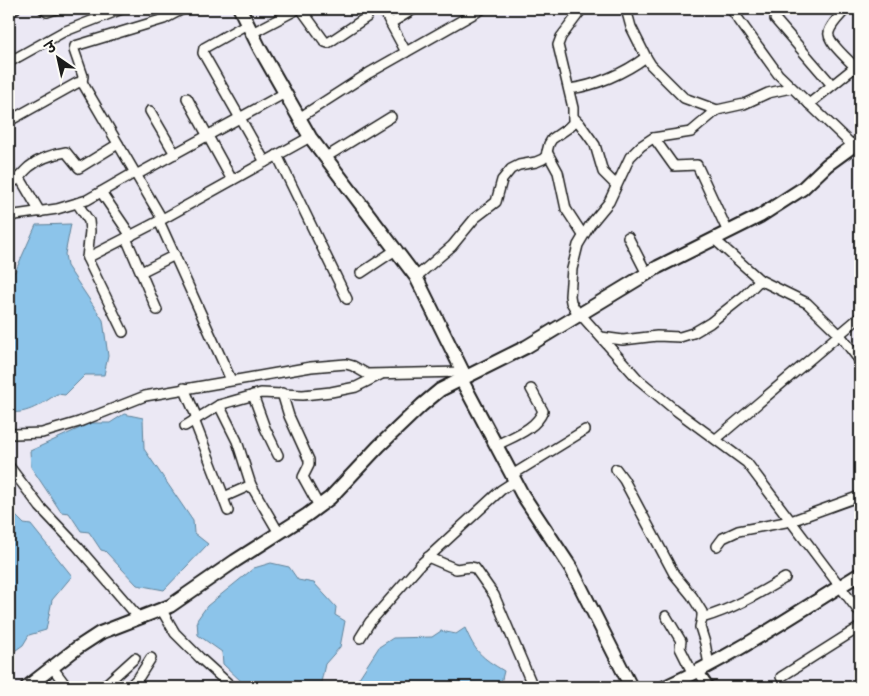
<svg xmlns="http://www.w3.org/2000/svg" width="869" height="696" font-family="Sriracha,'Playpen Sans Deva',sans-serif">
	<rect width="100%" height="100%" fill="#ebe8f4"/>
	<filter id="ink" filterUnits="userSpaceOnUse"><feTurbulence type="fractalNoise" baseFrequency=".02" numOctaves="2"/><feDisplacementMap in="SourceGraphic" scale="10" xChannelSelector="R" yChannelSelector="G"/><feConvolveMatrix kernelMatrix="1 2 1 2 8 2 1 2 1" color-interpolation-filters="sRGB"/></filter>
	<g filter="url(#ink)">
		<g fill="#8cc4ea" stroke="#5f8198">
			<path d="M71,224L65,254L67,266L103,320L108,356L104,375H85L65,395L57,394C43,403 27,415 9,412V272H15L36,225Z"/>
			<path d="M124,414L143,418L144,449L193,521L194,533L208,544L164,590L137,585L105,551L101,550L89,532L81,531L69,513L61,512L31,467L30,451L91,423H110Z"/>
			<path d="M9,509L24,524L31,525L72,576L52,600L46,630L29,635L23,645L9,655Z"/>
			<path d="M271,563L289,567L298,580L314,583L336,607L335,615L345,621L340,647L325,664L320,687H250L243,683L223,664L222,652L198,635L197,620L207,606L254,568Z"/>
			<path d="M465,628C476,653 481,657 504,671L500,687H358L357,681L379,647L393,638L432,637L441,631L456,634Z"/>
		</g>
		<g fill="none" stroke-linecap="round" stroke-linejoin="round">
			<g stroke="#1c1c1c" stroke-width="12">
				<g id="street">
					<path d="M43,9L47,12L56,9"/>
					<path d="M301,9L325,42L328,43L367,17"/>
					<path d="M626,9L631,27L646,57L651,65L684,98L717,110L744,104L768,93L791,88"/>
					<path d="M731,9L778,74L853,146"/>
					<path d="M846,9C841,15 831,24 829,32C826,41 849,60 855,67"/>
					<path d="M9,12L15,9"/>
					<path d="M386,15L406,52"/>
					<path d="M775,19L832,85"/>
					<path d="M391,23L414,9"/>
					<path d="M247,24L204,48L203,53L265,162"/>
					<path d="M252,33L298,9"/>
					<path d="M9,62L63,32L122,9"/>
					<path d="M82,82L83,76L74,50L75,46L164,19L183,9"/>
					<path d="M569,89C595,86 625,73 646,57"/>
					<path d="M187,98L232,180"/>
					<path d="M809,104L860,63"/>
					<path d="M150,111L175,154"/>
					<path d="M573,117L580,124L595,145L603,172L616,185"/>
					<path d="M299,118L369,73L482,9"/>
					<path d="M9,121L77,83L82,82L162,219"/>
					<path d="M654,138L674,166L697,165L728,232"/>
					<path d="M547,152L558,172L566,209L583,235"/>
					<path d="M277,155L347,299"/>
					<path d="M326,157L391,117"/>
					<path d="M136,175L285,93"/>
					<path d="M20,178L40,212"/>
					<path d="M9,185C19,179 21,174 29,167C40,158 53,154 66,152L79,168L118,144"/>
					<path d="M101,192L131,236"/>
					<path d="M77,203L89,221L90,231L87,258L123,332"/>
					<path d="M9,218L15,215L57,209L87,200L134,173"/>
					<path d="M628,237L647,274"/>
					<path d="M126,238L157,310"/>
					<path d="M714,239L760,280L807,303L840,335L860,361"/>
					<path d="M87,258L159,221"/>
					<path d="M141,272L175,255"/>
					<path d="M361,273L397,249"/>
					<path d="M416,277L452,246L475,218L496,202L502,180L511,169L519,165L536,162L543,159L546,156L549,144L552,139L568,128L573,123V108L558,45L561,37L582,9"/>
					<path d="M581,315L638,379L674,409L747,463L860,613"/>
					<path d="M579,316L571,302L570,296L572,269L578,245L590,225L609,202L630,157L641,146L653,138L691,132L717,110"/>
					<path d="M601,337L623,340L657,336L680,337L693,333L710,323L744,296L760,280"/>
					<path d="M231,380L159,221L310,137"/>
					<path d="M184,388L197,418"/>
					<path d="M282,393L289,416L309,460V465L303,477L319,506"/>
					<path d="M253,395L265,428L278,455"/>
					<path d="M219,405L237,441L251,485L279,533"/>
					<path d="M194,420L224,497L251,485"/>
					<path d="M185,426L219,405L261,393L303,395L331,392L356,387L380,375"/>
					<path d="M9,433L15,434L42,433L79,422L145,396L311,367L346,364L353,366L367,374L463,372"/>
					<path d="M716,439L860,317"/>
					<path d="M497,445C514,436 536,429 543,411L531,389"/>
					<path d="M9,466L40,507L77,546L140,619"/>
					<path d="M616,469L624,480L674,574L692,596L702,612V618L700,627L705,643L709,665"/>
					<path d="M512,475L585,430"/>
					<path d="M222,495L228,511"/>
					<path d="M717,546L723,538L738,531L791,521L860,496"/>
					<path d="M428,557L456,569L470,567L475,568L494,595L533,687"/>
					<path d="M161,609L175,633L200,658L232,687"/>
					<path d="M666,616L681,641L680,648L693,674"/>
					<path d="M702,618C733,609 758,594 785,578"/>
					<path d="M360,638L370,622L421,564L501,490L515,481"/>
					<path d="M52,667L67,687"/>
					<path d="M698,671L709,687"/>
					<path d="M781,677L860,627"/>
					<path d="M103,687L135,658"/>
					<path d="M129,687L139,677L151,658"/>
				</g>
			</g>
			<g stroke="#1c1c1c" stroke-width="16">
				<g id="secondary">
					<path d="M240,9L260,49L310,137L416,277L463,372L461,379L522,494L571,568L631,687"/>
					<path d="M27,687L77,648L100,633L170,606L235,561L307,515L330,498L379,446L422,405L440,390L526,347L658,267L760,216L802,189L827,165L853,146L860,142"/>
					<path d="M665,687C734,656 796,613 860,574"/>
				</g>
			</g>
			<use href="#street" stroke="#fdfcf7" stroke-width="9"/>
			<use href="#secondary" stroke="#fdfcf7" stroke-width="12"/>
		</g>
	</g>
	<rect width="869" height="696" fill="none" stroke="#fdfcf7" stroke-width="30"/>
	<rect x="15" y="15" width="839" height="666" fill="none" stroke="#1c1c1c" stroke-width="2" filter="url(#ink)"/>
	<g transform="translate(58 58) rotate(326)" stroke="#fdfcf7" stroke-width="4" paint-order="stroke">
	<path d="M0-4L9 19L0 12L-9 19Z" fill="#1c1c1c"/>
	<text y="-8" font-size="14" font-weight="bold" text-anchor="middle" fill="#1c1c1c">उ</text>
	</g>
</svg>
